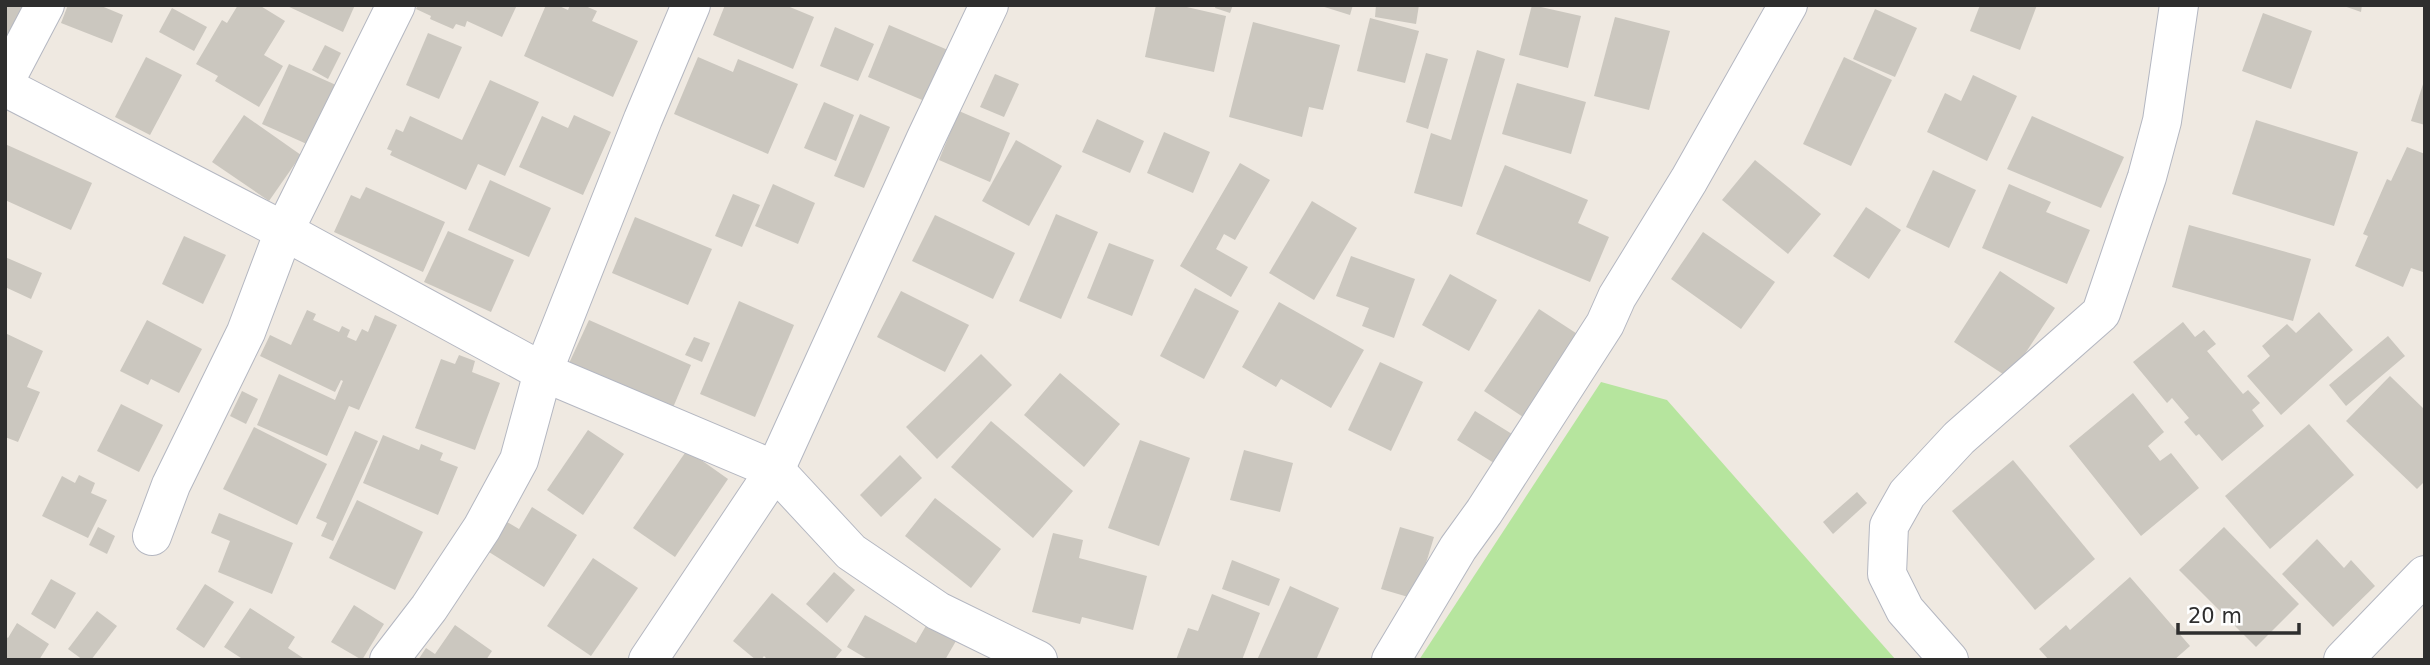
<svg xmlns="http://www.w3.org/2000/svg" width="2430" height="665" font-family="'DejaVu Sans',sans-serif">
	<rect width="100%" height="100%" fill="#efe9e1"/>
	<path fill="#b6e59e" d="M1601,382L1667,400L1896,660H1419Z"/>
	<g fill="#cbc7bf">
		<path d="M5,5H29L5,59Z"/>
		<path d="M68,5H99L123,15L112,43L61,23Z"/>
		<path d="M238,5H259L285,21L264,55L283,66L259,107L215,81L218,76L196,64L222,20L227,23Z"/>
		<path d="M285,5H355L343,32Z"/>
		<path d="M418,5H517L502,37L467,21L465,27L456,24L453,29L430,19L431,16L416,9Z"/>
		<path d="M546,5H557L568,10L570,5H583L597,11L592,21L638,41L613,97L524,56Z"/>
		<path d="M725,5H785L814,17L793,69L713,35Z"/>
		<path d="M1156,5H1178L1226,16L1214,72L1145,57Z"/>
		<path d="M1216,5H1233L1230,13L1215,8Z"/>
		<path d="M1318,5H1353L1350,15Z"/>
		<path d="M1376,5H1419L1416,24L1375,17Z"/>
		<path d="M1532,5L1581,16L1568,68L1519,55Z"/>
		<path d="M1980,5H2037L2020,50L1970,31Z"/>
		<path d="M2341,5H2362L2361,12Z"/>
		<path d="M172,8L207,27L194,51L159,32Z"/>
		<path d="M1875,9L1917,28L1895,77L1853,59Z"/>
		<path d="M2263,13L2312,31L2291,89L2242,71Z"/>
		<path d="M1615,17L1670,31L1649,110L1594,96Z"/>
		<path d="M1370,18L1419,31L1405,83L1357,71Z"/>
		<path d="M1253,22L1340,45L1323,110L1309,107L1302,137L1229,117Z"/>
		<path d="M889,25L955,53L934,105L868,77Z"/>
		<path d="M835,27L874,44L858,81L820,66Z"/>
		<path d="M428,33L462,47L439,99L406,85Z"/>
		<path d="M325,45L341,53L328,79L312,70Z"/>
		<path d="M1477,50L1505,59L1462,207L1414,193L1431,133L1451,140Z"/>
		<path d="M1426,53L1448,59L1428,129L1406,122Z"/>
		<path d="M146,57L182,75L150,135L115,117Z"/>
		<path d="M698,57L733,72L738,59L798,84L768,154L674,114Z"/>
		<path d="M1844,57L1892,80L1851,166L1803,144Z"/>
		<path d="M289,64L336,85L309,145L262,124Z"/>
		<path d="M995,74L1019,84L1004,117L980,107Z"/>
		<path d="M1973,75L2017,96L1987,161L1927,132L1945,93L1961,101Z"/>
		<path d="M2425,78V125L2411,121Z"/>
		<path d="M490,80L539,102L505,176L478,164L466,190L390,155L392,151L387,149L396,129L403,132L410,116L462,140Z"/>
		<path d="M1517,83L1586,102L1571,154L1502,134Z"/>
		<path d="M824,102L854,115L836,161L804,148Z"/>
		<path d="M959,111L1010,133L990,182L939,160Z"/>
		<path d="M860,114L890,127L864,188L834,176Z"/>
		<path d="M244,115L301,155L269,201L212,162Z"/>
		<path d="M574,115L611,132L583,195L519,167L542,116L568,128Z"/>
		<path d="M2032,116L2124,157L2101,208L2007,169Z"/>
		<path d="M1097,119L1144,141L1130,173L1082,152Z"/>
		<path d="M2256,120L2358,152L2334,226L2232,194Z"/>
		<path d="M1164,132L1210,152L1193,193L1147,173Z"/>
		<path d="M1016,140L1062,166L1029,226L982,201Z"/>
		<path d="M5,144L92,183L71,230L5,200Z"/>
		<path d="M2407,147L2425,154V267L2423,272L2411,268L2403,287L2355,266L2368,236L2363,234L2387,179L2391,181Z"/>
		<path d="M1755,160L1821,214L1788,254L1722,200Z"/>
		<path d="M1240,163L1270,180L1235,240L1224,234L1216,249L1248,267L1231,297L1180,266Z"/>
		<path d="M1505,165L1588,200L1578,223L1609,237L1590,282L1476,234Z"/>
		<path d="M1933,170L1976,190L1949,248L1906,227Z"/>
		<path d="M490,180L551,208L529,257L468,230Z"/>
		<path d="M773,184L815,203L798,244L755,226Z"/>
		<path d="M2009,184L2051,202L2046,212L2090,230L2067,284L1982,248Z"/>
		<path d="M366,187L445,222L423,272L334,232L351,195L360,199Z"/>
		<path d="M733,194L760,205L742,247L715,236Z"/>
		<path d="M1312,201L1357,228L1314,300L1269,273Z"/>
		<path d="M1866,207L1901,230L1869,279L1833,256Z"/>
		<path d="M1056,214L1098,232L1061,319L1019,301Z"/>
		<path d="M935,215L1015,253L993,299L912,261Z"/>
		<path d="M635,217L712,249L688,305L612,273Z"/>
		<path d="M2189,225L2311,259L2293,321L2172,287Z"/>
		<path d="M448,231L514,260L491,312L424,282Z"/>
		<path d="M1703,232L1775,282L1741,329L1671,279Z"/>
		<path d="M184,236L226,255L203,304L162,284Z"/>
		<path d="M1109,243L1154,260L1132,316L1087,298Z"/>
		<path d="M1351,256L1415,279L1394,338L1362,326L1369,308L1336,296Z"/>
		<path d="M5,257L42,273L31,299L5,287Z"/>
		<path d="M2000,271L2055,308L2009,378L1954,342Z"/>
		<path d="M1450,274L1497,300L1469,351L1422,325Z"/>
		<path d="M1195,288L1239,311L1204,379L1160,356Z"/>
		<path d="M901,291L969,325L945,372L877,337Z"/>
		<path d="M739,301L794,325L755,417L700,394Z"/>
		<path d="M1279,302L1364,350L1331,408L1281,379L1276,387L1242,367Z"/>
		<path d="M1539,309L1585,339L1529,421L1484,391Z"/>
		<path d="M307,310L316,314L313,320L339,332L342,326L350,330L347,337L356,341L362,329L368,332L375,315L397,325L359,410L349,406L327,456L257,425L279,374L335,400L343,381L341,380L335,392L260,356L270,335L291,345Z"/>
		<path d="M2319,312L2353,350L2281,415L2247,376L2270,356L2262,346L2287,324L2296,333Z"/>
		<path d="M147,320L202,349L179,393L151,379L148,385L120,371Z"/>
		<path d="M589,320L691,365L669,417L565,372Z"/>
		<path d="M2183,322L2195,337L2204,330L2216,344L2207,351L2243,394L2248,390L2260,403L2252,410L2264,426L2222,461L2199,434L2196,436L2184,422L2189,418L2172,398L2167,403L2133,362Z"/>
		<path d="M5,333L43,351L27,387L40,392L18,442L5,437Z"/>
		<path d="M2388,336L2405,356L2346,406L2329,385Z"/>
		<path d="M694,337L710,343L702,362L685,355Z"/>
		<path d="M981,354L1012,385L937,459L906,427Z"/>
		<path d="M459,355L475,361L472,372L500,383L475,450L415,428L441,359L455,364Z"/>
		<path d="M1380,362L1423,382L1391,451L1348,430Z"/>
		<path d="M1060,373L1120,424L1084,467L1024,415Z"/>
		<path d="M2390,376L2425,410V481L2417,489L2346,421Z"/>
		<path d="M242,391L258,399L246,424L230,416Z"/>
		<path d="M2133,393L2164,432L2148,446L2160,461L2171,453L2199,488L2141,536L2069,446Z"/>
		<path d="M121,404L163,425L139,472L97,451Z"/>
		<path d="M1475,411L1520,439L1502,468L1457,440Z"/>
		<path d="M991,421L1073,491L1033,538L951,467Z"/>
		<path d="M2309,424L2354,475L2270,549L2225,496Z"/>
		<path d="M254,427L327,464L297,525L223,489Z"/>
		<path d="M588,430L624,454L583,515L547,490Z"/>
		<path d="M355,431L378,441L333,541L321,536L327,523L316,518Z"/>
		<path d="M383,435L419,450L421,444L443,453L440,460L458,467L438,515L363,483Z"/>
		<path d="M1140,440L1190,458L1159,546L1108,528Z"/>
		<path d="M687,450L728,479L675,557L633,528Z"/>
		<path d="M1244,450L1293,463L1280,512L1230,500Z"/>
		<path d="M900,455L922,478L881,517L860,495Z"/>
		<path d="M2013,460L2095,559L2035,610L1952,511Z"/>
		<path d="M79,475L95,483L91,493L107,500L88,538L42,516L62,476L75,483Z"/>
		<path d="M1857,492L1867,503L1833,534L1823,522Z"/>
		<path d="M935,498L1001,549L971,588L905,536Z"/>
		<path d="M357,500L423,532L395,590L329,558Z"/>
		<path d="M532,507L577,535L544,587L489,552L507,522L519,529Z"/>
		<path d="M219,513L293,543L272,594L218,572L230,541L211,533Z"/>
		<path d="M98,527L115,536L107,554L89,545Z"/>
		<path d="M1400,527L1434,537L1415,599L1381,589Z"/>
		<path d="M2224,527L2299,604L2256,647L2179,570Z"/>
		<path d="M1053,533L1083,540L1079,558L1147,576L1133,630L1082,617L1080,624L1032,612Z"/>
		<path d="M2317,539L2344,568L2351,560L2375,586L2333,627L2282,574Z"/>
		<path d="M593,558L638,588L591,656L547,626Z"/>
		<path d="M1232,560L1280,579L1269,606L1222,589Z"/>
		<path d="M834,572L855,590L827,623L806,604Z"/>
		<path d="M2130,577L2190,646L2174,660H2049L2039,649L2066,625L2070,630Z"/>
		<path d="M51,579L76,593L55,629L31,614Z"/>
		<path d="M205,584L234,602L204,648L176,629Z"/>
		<path d="M1290,586L1339,608L1316,660H1257Z"/>
		<path d="M772,593L842,650L834,660H768L764,656L761,660H756L733,641Z"/>
		<path d="M1212,594L1260,613L1242,660H1176L1188,628L1198,631Z"/>
		<path d="M354,605L384,624L362,660L331,642Z"/>
		<path d="M250,608L295,637L288,648L306,660H244L224,647Z"/>
		<path d="M97,611L117,626L91,660H83L68,649Z"/>
		<path d="M865,615L916,643L927,624L956,641L945,660H869L847,647Z"/>
		<path d="M17,623L49,644L39,660H5V636L8,638Z"/>
		<path d="M455,625L492,651L486,660H418L426,648L435,654Z"/>
	</g>
	<g fill="none" stroke-linecap="round" stroke-linejoin="round">
		<g stroke="#b4b7c1" stroke-width="40">
			<g id="minor">
				<path d="M5,81L45,5"/>
				<path d="M5,87L284,231L543,372L775,470L851,552L938,611L1038,660"/>
				<path d="M152,536L171,485L246,332L284,231L396,5"/>
				<path d="M389,660L429,608L482,528L519,460L543,372L643,119L691,5"/>
				<path d="M648,660L775,470L926,138L989,5"/>
				<path d="M1391,660L1458,548L1484,512L1605,324L1617,297L1689,180L1788,5"/>
				<path d="M1949,660L1905,610L1887,574L1889,526L1907,494L1959,438L2101,313L2147,177L2162,121L2179,5"/>
				<path d="M2343,660L2425,575"/>
			</g>
		</g>
		<use href="#minor" stroke="#fff" stroke-width="38"/>
	</g>
	<rect width="2430" height="665" fill="none" stroke="#2e2e2e" stroke-width="14"/>
	<path d="M2178 623v10h121v-10" fill="none" stroke="#2e2e2e" stroke-width="3.5"/>
	<text x="2188" y="623" font-size="21" fill="#2e2e2e" stroke="#ffffff" stroke-width="5" paint-order="stroke">20 m</text>
</svg>
